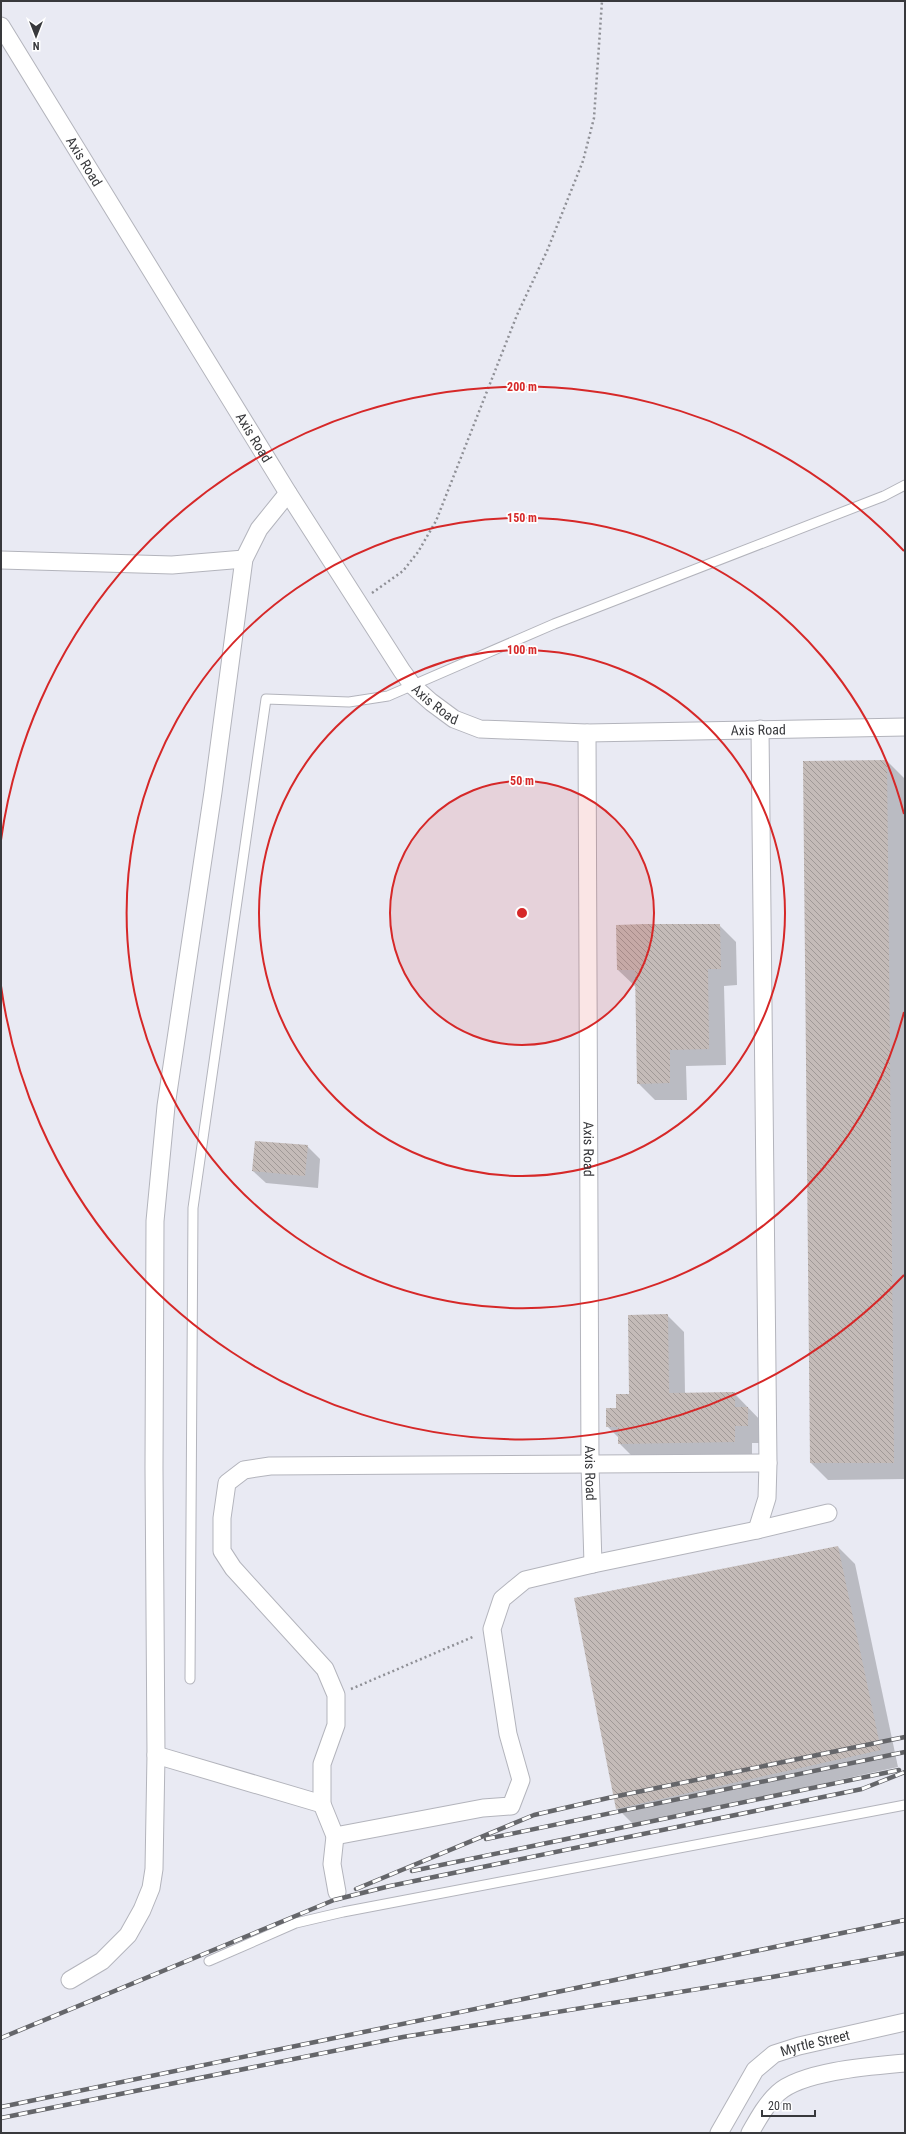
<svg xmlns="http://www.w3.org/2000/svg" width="906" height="2134" font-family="'Roboto Condensed',sans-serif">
	<defs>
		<pattern id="building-back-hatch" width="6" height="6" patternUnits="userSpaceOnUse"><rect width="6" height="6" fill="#c4bbb8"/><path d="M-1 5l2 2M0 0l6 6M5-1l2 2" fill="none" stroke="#a09997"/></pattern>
	</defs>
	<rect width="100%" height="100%" fill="#e9eaf3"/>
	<g fill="#0003">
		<path d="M887,761L904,778L905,1479L828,1480L811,1463L804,762Z"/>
		<path d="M719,925L736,942L737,985L724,986L726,1065L686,1066L687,1100H655L638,1083L636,987L618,970Z"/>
		<path d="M307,1146L320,1159L318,1188L266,1183L253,1171Z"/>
		<path d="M667,1315L684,1332L685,1394L734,1393L765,1425V1443H752V1459L636,1460L619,1443V1438L607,1426L617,1409L630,1395Z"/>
		<path d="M838,1547L855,1564L898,1767L634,1825L617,1808Z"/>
	</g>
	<g fill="url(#building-back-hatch)">
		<path d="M887,760L894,1463H810L803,761Z"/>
		<path d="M645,924H720L721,969H708L709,1049L670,1050V1083L637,1084L635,970H617L616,925Z"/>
		<path d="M255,1141L308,1145L305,1176L252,1171Z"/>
		<path d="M668,1314L669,1393L735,1392V1407H748V1426H735V1442L618,1444V1427H606V1408H616V1394H629L628,1315Z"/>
		<path d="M838,1546L881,1750L616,1809L574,1598Z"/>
	</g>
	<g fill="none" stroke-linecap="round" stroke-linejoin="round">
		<g stroke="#b3b4bc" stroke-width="11">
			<g id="service">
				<path d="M190,1679L193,1208L266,699L349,702L388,696L554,624L884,496L905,485"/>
				<path d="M209,1961L296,1923L343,1912L905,1805"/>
			</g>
		</g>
		<g stroke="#b3b4bc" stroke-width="19">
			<g id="minor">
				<path id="s1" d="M1,26L288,493L402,671L413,686L431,702L454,719L480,729L587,733L905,727"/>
				<path d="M1,560L172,565L244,559"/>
				<path id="s2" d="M587,733L590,1465L593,1564"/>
				<path d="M757,1530L767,1498L768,1463L760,729"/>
				<path d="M156,1755L322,1804"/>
				<path d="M335,1836L483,1808L511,1806L521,1780L508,1734L492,1629L502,1599L525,1580L593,1564L757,1530L828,1513"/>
				<path d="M337,1892L332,1864L335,1836L322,1804V1764L336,1725V1695L325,1669L233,1568L222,1551V1518L227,1483L244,1470L270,1466L768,1463"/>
				<path d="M70,1980L102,1961L128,1935L142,1910L151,1888L154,1869L156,1755L154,1468L155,1221L166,1106L213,792L244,559L259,529L288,493"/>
				<path id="s3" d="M719,2133L755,2070L774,2054L799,2046L905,2022"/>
				<path d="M750,2133C758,2119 766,2104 778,2093C802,2071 872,2066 905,2063"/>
			</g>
		</g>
		<g stroke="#8f9096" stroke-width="2.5" stroke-dasharray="2 3" stroke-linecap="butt">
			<path d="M372,593L403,571L418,552L436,521L517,315L547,251L583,161L594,118L602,1"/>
			<path d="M351,1689L475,1636"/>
		</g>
		<use href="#service" stroke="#fff" stroke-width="9"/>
		<use href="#minor" stroke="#fff" stroke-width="17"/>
		<g stroke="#65666a" stroke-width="4.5">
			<g id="rail">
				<path d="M486,1839L905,1752"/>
				<path d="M412,1871L899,1770"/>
				<path d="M356,1889L534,1815L608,1798L905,1737"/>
				<path d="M1,2038L334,1900L390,1886L862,1789L905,1772"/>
				<path d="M1,2107L905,1920"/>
				<path d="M1,2118L403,2037L772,1977L905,1953"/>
			</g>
		</g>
		<use href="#rail" stroke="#fff" stroke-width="3" stroke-dasharray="9" stroke-linecap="butt"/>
	</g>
	<circle cx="522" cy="913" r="132" fill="#d62828" fill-opacity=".12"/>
	<g fill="none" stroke="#d62828" stroke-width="2">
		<circle cx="522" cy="913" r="132"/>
		<circle cx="522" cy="913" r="263"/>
		<path d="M904 1012A395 395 0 1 1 904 814"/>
		<path d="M904 1275A526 526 0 0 1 1 986M1 840A526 526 0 0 1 904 551"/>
	</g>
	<g text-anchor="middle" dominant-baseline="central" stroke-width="3.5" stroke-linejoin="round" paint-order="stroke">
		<g font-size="14" fill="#38393c" stroke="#fff">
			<text stroke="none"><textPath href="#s1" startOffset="159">Axis Road</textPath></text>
			<text stroke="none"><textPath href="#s1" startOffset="483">Axis Road</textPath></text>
			<text stroke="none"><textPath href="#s1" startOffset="807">Axis Road</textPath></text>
			<text stroke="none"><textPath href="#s1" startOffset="1137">Axis Road</textPath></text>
			<text stroke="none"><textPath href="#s2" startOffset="416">Axis Road</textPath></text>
			<text stroke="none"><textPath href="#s2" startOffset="740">Axis Road</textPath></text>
			<text stroke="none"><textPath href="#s3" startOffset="140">Myrtle Street</textPath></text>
		</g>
	</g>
	<circle cx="522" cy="913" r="6" fill="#d62828" stroke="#fff" stroke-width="2"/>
	<g font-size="12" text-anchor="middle" font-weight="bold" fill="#d62828" stroke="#fff" stroke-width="3.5" stroke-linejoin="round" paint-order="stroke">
		<text x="522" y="391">200 m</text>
		<text x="522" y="522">150 m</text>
		<text x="522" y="654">100 m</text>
		<text x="522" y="785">50 m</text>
	</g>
	<rect width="906" height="2134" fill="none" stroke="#38393c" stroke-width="4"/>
	<g transform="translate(36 36) rotate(180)" stroke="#ffffff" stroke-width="3" paint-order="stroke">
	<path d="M0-3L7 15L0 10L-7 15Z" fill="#38393c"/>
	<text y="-6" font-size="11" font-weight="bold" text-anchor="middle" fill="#38393c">N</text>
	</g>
	<path d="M762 2110v6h53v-6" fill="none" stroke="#38393c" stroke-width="2"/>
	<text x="768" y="2110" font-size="12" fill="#38393c" stroke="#ffffff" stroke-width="3" paint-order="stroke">20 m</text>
</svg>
